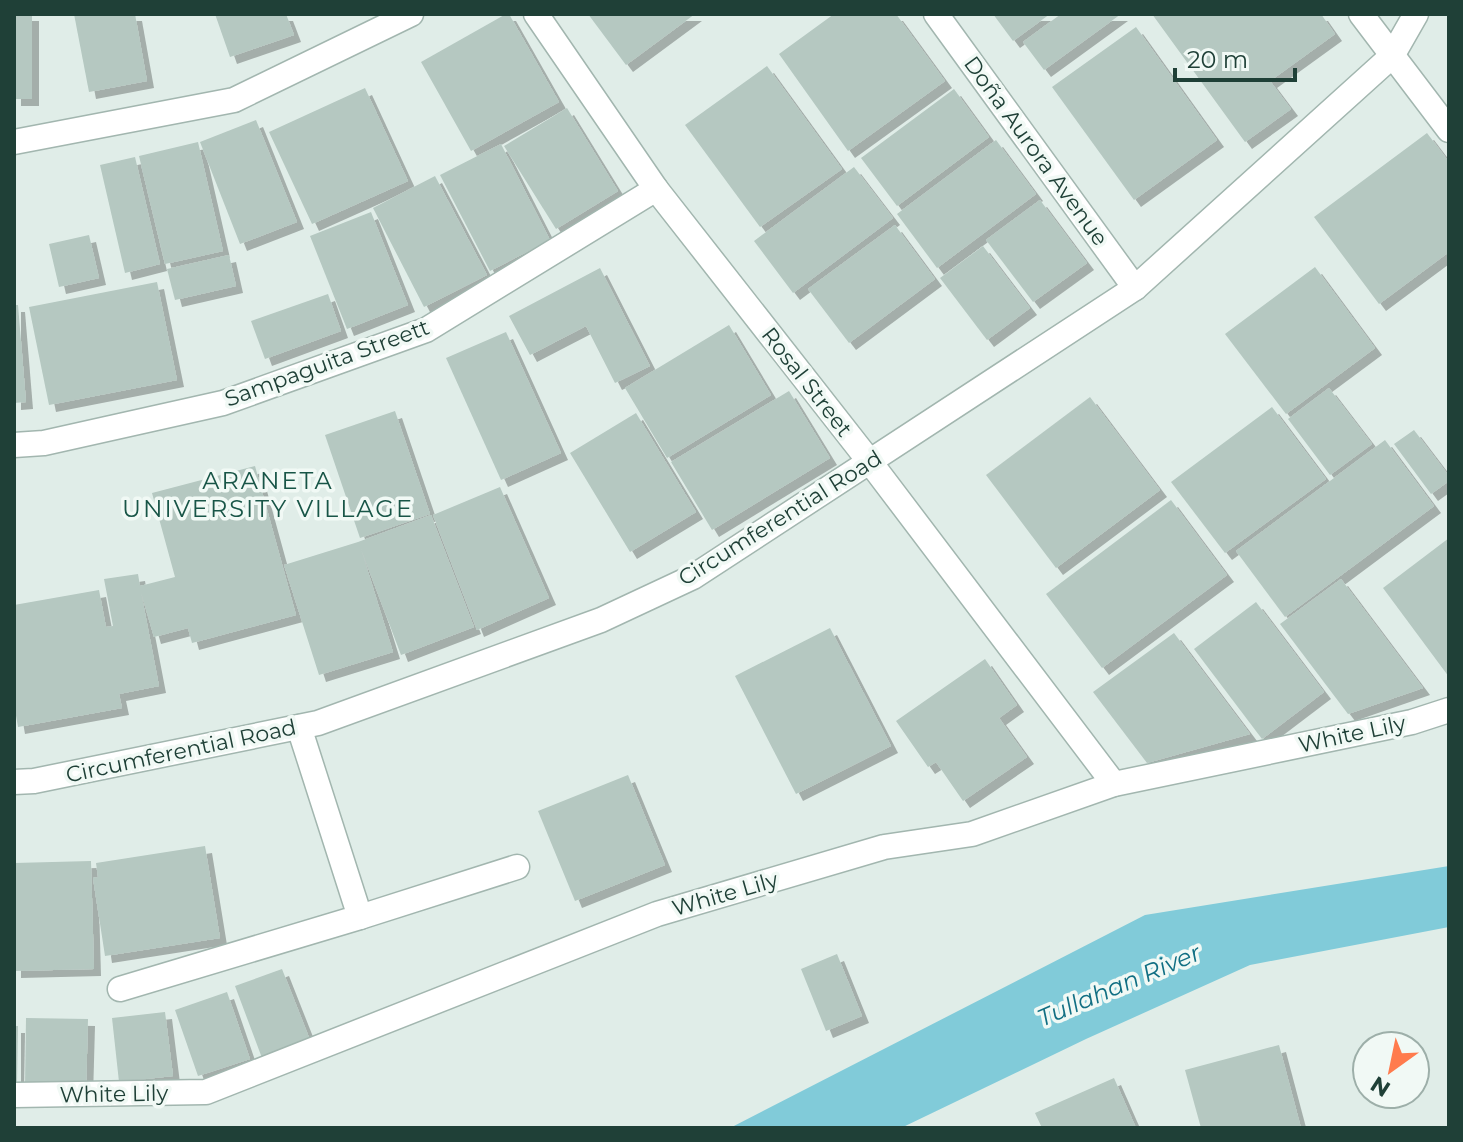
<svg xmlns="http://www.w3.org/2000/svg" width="1463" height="1142" font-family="Montserrat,sans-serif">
	<defs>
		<filter id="shadow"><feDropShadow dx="7" dy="7" stdDeviation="0" flood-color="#0004"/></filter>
	</defs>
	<rect width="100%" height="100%" fill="#e0ede8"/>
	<path fill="#81cbd9" d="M1449,866V927L1250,965L1086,1039L901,1128H730L1145,915Z"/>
	<g fill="#b5c8c1" filter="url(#shadow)">
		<rect x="14" y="14" width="18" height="85"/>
		<path d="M74,14H135L147,81L89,92Z"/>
		<path d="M215,14H286L294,35L230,57Z"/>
		<path d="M506,14H509L559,102L471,151L421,62Z"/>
		<path d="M588,14H695L626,65Z"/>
		<path d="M834,14H896L945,81L848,151L779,54Z"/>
		<path d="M993,14H1050L1013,41Z"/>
		<path d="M1061,14H1121L1044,70L1023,42Z"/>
		<path d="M1152,14H1321L1335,34L1270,81L1291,109L1245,142Z"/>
		<path d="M1136,27L1217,140L1134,200L1052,87Z"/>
		<path d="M767,66L842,169L760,227L685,125Z"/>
		<path d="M365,88L408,181L312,224L269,132Z"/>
		<path d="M954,89L989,137L897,206L861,158Z"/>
		<path d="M567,108L618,191L556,229L504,146Z"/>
		<path d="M256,120L297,222L240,244L200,142Z"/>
		<path d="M1427,133L1449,162V252L1379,304L1314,217Z"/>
		<path d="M996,140L1036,194L937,268L897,214Z"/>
		<path d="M198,142L223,251L165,264L139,156Z"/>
		<path d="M501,144L550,240L490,271L440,175Z"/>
		<path d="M135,157L160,264L125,273L100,165Z"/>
		<path d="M854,167L893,218L793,293L754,241Z"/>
		<path d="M435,176L487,275L424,307L373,208Z"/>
		<path d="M1040,200L1087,263L1033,302L986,240Z"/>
		<path d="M371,212L408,305L347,329L310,236Z"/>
		<path d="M895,225L935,279L849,343L808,289Z"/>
		<path d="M89,235L99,278L59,287L49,244Z"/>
		<path d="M983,246L1030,308L987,340L940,278Z"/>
		<path d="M229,255L236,286L175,300L167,269Z"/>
		<path d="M1315,267L1375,348L1286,414L1225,334Z"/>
		<path d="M600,268L650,366L615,383L586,326L530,355L509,316Z"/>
		<path d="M157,282L177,380L49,405L29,307Z"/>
		<path d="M328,294L341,331L265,359L251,321Z"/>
		<path d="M14,305H18L26,402L14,403Z"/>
		<path d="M729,325L771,395L667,458L625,388Z"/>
		<path d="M506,332L561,453L501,480L446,358Z"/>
		<path d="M1329,388L1372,444L1330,475L1288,419Z"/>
		<path d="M789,391L830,458L712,530L671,462Z"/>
		<path d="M1090,397L1160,490L1056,568L986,475Z"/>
		<path d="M1272,407L1326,479L1225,553L1171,482Z"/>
		<path d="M395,411L430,514L360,538L325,435Z"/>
		<path d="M636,413L696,512L630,552L570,453Z"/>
		<path d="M1414,430L1449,476V481L1431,494L1394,444Z"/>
		<path d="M1385,440L1434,506L1285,617L1236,551Z"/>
		<path d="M255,466L296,615L192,643L188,628L154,637L141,592L159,686L119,694L122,708L18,727L14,704V605L99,590L106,627L113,626L104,579L138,574L140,586L175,577L152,493Z"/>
		<path d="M500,487L549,598L477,630L433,515Z"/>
		<path d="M1171,500L1227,575L1102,668L1046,594Z"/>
		<path d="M431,515L474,627L401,655L361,549L393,652L319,675L284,565L358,542Z"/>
		<path d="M1449,538V677L1383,588Z"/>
		<path d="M1341,579L1423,688L1348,714L1280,624Z"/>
		<path d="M1256,602L1324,692L1262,739L1194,649Z"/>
		<path d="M830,628L891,746L796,794L735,676Z"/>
		<path d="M1174,633L1250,734L1147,763L1093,692Z"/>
		<path d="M985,659L1017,705L999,718L1027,757L963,801L936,762L928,767L896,721Z"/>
		<path d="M628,775L665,865L575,901L538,811Z"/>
		<path d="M205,846L220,938L105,956L93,878L98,877L96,863Z"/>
		<path d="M91,861L94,969L14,971V863Z"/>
		<path d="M837,954L862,1016L826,1031L801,969Z"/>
		<path d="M282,969L310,1040L262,1058L235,986Z"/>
		<path d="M227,992L250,1059L198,1076L175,1010Z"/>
		<path d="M165,1012L173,1076L119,1082L112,1018Z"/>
		<path d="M26,1018L88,1019L86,1090L25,1087Z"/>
		<path d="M14,1026H18L17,1084H14Z"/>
		<path d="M1279,1045L1301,1128H1201L1185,1070Z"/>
		<path d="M1114,1078L1136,1128H1042L1035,1113Z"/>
	</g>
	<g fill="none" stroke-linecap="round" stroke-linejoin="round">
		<g stroke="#a2b6af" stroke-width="27">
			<g id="minor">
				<path d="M536,14L656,189L870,462L1114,784"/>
				<path d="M936,14L1135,288"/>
				<path d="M1361,14L1449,130"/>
				<path d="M14,142L234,100L411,14"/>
				<path d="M14,445L44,443L223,403L426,330L656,189"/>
				<path d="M14,782L34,781L318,723L601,620L693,577L1135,288L1392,56L1416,14"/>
				<path d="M360,917L517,867"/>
				<path d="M120,989L360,917L299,727"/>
				<path d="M14,1095L206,1092L657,914L884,847L972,834L1114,784L1412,722L1449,710"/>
			</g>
		</g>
		<use href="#minor" stroke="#fff" stroke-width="24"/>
	</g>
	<g text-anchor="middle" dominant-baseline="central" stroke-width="7" stroke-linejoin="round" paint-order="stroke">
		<g font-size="22" fill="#1f4037" stroke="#f1f9f5">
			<text transform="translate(1036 151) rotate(54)">Doña Aurora Avenue</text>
			<text transform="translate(327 363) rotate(-20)">Sampaguita Streett</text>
			<text transform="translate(807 382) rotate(52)">Rosal Street</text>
			<text transform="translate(780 518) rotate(-32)">Circumferential Road</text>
			<text transform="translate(1352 734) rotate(-12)">White Lily</text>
			<text transform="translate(181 751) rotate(-12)">Circumferential Road</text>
			<text transform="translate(725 894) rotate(-16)">White Lily</text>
			<text transform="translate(114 1094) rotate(-1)">White Lily</text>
		</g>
		<g font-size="24" letter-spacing="2" fill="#185547" stroke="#f1f9f5">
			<text x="268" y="480">ARANETA<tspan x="268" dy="28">UNIVERSITY VILLAGE</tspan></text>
		</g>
		<g font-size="24" font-style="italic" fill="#116f83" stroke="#f1f9f5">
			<text transform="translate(1119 985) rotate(-23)">Tullahan River</text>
		</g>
	</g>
	<rect width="1463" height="1142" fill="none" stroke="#1f4037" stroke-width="32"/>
	<g transform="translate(1391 1070) rotate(213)"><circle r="38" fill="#f1f9f5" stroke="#9dafa9" stroke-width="2"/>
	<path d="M0-6L14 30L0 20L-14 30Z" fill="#ff7b4d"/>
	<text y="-12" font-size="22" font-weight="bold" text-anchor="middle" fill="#1f4037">N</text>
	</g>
	<path d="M1175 68v12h120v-12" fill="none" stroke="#1f4037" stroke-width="4"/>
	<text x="1187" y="68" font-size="24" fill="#1f4037" stroke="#f1f9f5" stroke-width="6" paint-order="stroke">20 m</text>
</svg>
